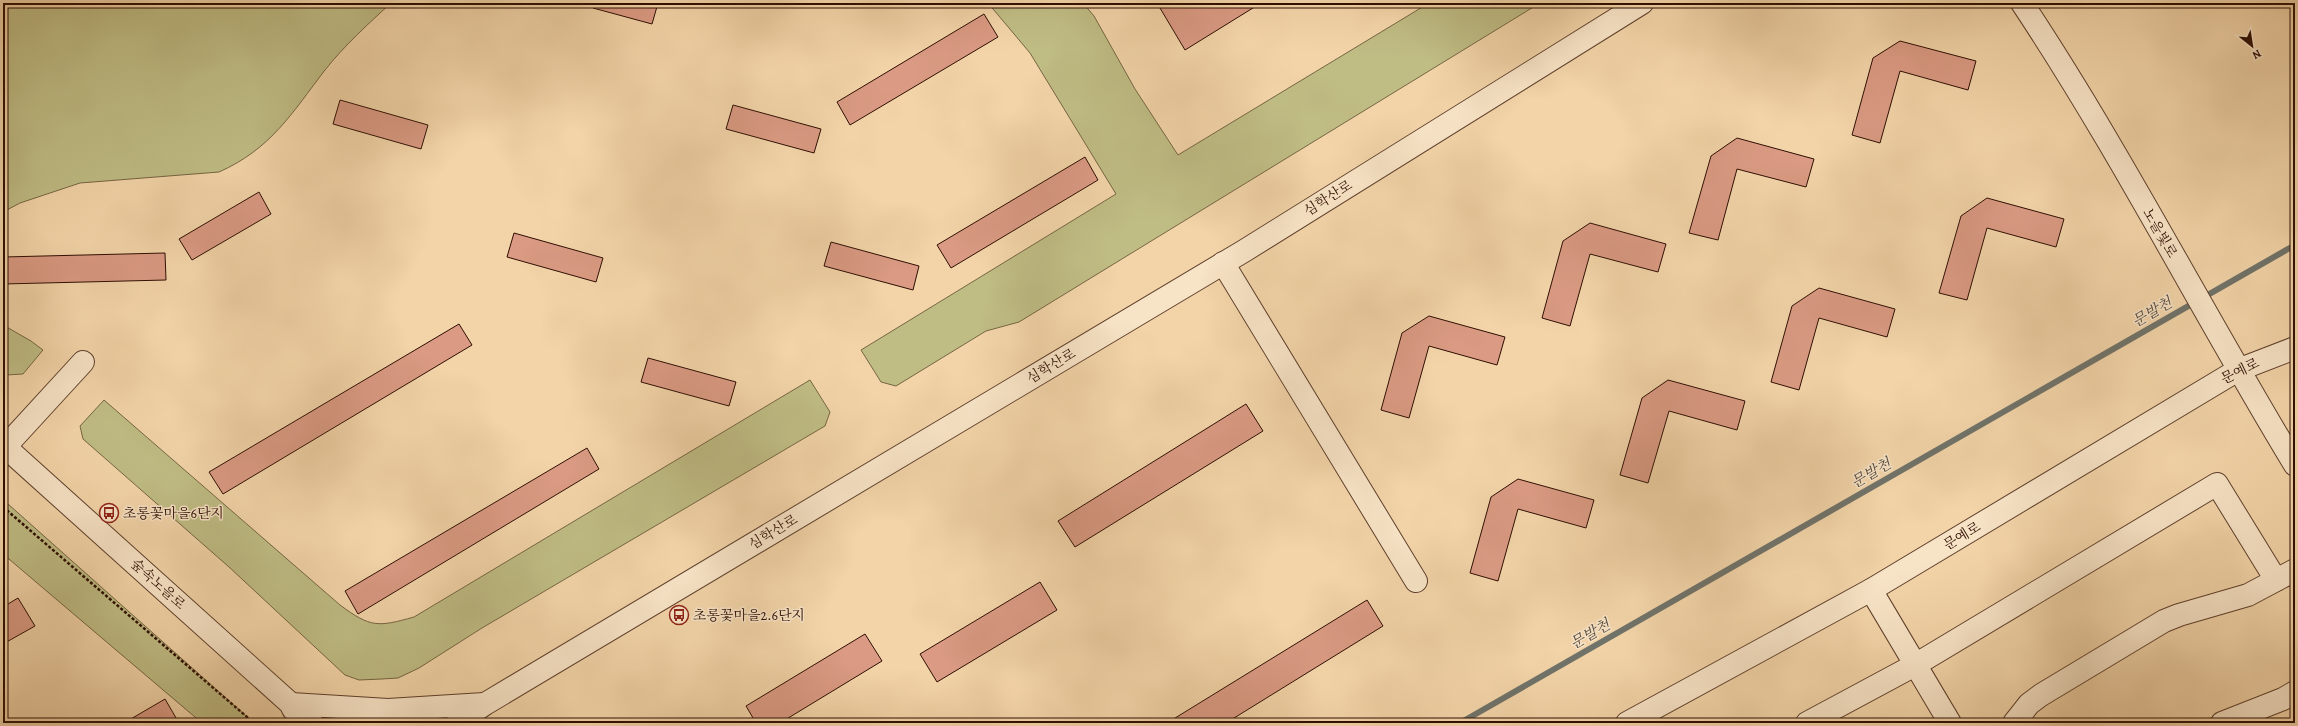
<svg xmlns="http://www.w3.org/2000/svg" width="2298" height="726" font-family="Alegreya,'Noto Serif KR',serif">
	<rect width="100%" height="100%" fill="#f2d4a8"/>
	<filter id="stains"><feTurbulence type="fractalNoise" baseFrequency=".005" numOctaves="4"/><feColorMatrix values="0 0 0 0 .2 0 0 0 0 .09 0 0 0 0 .02 0 0 0 .5 -.17"/></filter>
	<radialGradient id="worn" r=".72"><stop offset=".6" stop-color="#630" stop-opacity="0"/><stop offset="1" stop-color="#630" stop-opacity=".3"/></radialGradient>
	<g fill="#bfbc84" stroke="#766543">
		<path d="M3,3H391C368,24 344,46 325,70C292,113 271,149 219,172L80,183L20,203L3,212Z"/>
		<path d="M988,3H1083L1094,16L1135,89L1178,155L1429,3H1540L1019,322L986,331L896,386L881,382L861,350L1116,194L1030,53Z"/>
		<path d="M3,325L31,341L43,350L23,374L6,375L3,373Z"/>
		<path d="M810,380L830,412L825,426L482,628L419,668L398,678L382,679L359,680L345,675L229,567L83,439L80,426L104,400L340,605C371,628 378,627 414,617Z"/>
		<path d="M8,504L254,723H202L3,554V505Z"/>
	</g>
	<g fill="none" stroke-linecap="round" stroke-linejoin="round">
		<path stroke="#70736a" stroke-width="6" d="M1460,723L2295,245"/>
	</g>
	<g fill="#da9a83" stroke="#2e0e02">
		<path d="M593,3H658L652,24L593,8Z"/>
		<path d="M1157,3H1261L1185,50Z"/>
		<path d="M984,14L998,37L850,125L837,102Z"/>
		<path d="M1900,41L1976,61L1968,90L1900,71L1880,143L1852,135L1873,58Z"/>
		<path d="M340,100L428,125L421,149L333,124Z"/>
		<path d="M733,105L821,129L814,153L726,129Z"/>
		<path d="M1737,138L1814,159L1806,187L1737,169L1718,240L1689,233L1711,156Z"/>
		<path d="M1085,157L1098,180L951,268L937,245Z"/>
		<path d="M259,192L271,214L192,260L179,239Z"/>
		<path d="M1987,198L2064,219L2056,247L1987,228L1967,300L1939,293L1961,216Z"/>
		<path d="M1590,223L1666,244L1658,272L1590,254L1570,326L1542,318L1563,241Z"/>
		<path d="M514,233L603,258L596,282L507,257Z"/>
		<path d="M831,242L919,266L913,290L824,266Z"/>
		<path d="M165,253L166,280L3,284V257Z"/>
		<path d="M1819,288L1895,309L1887,337L1819,318L1799,390L1771,382L1792,306Z"/>
		<path d="M1429,316L1505,337L1497,365L1429,346L1409,418L1381,410L1402,333Z"/>
		<path d="M459,324L472,345L223,494L209,472Z"/>
		<path d="M648,358L736,382L729,406L641,382Z"/>
		<path d="M1668,380L1745,401L1737,430L1669,411L1648,483L1620,475L1642,398Z"/>
		<path d="M1246,404L1263,431L1075,547L1058,521Z"/>
		<path d="M587,448L599,469L358,614L345,591Z"/>
		<path d="M1518,479L1594,500L1586,528L1518,509L1498,581L1470,573L1491,497Z"/>
		<path d="M1040,582L1057,610L937,682L920,654Z"/>
		<path d="M18,598L35,626L3,644V607Z"/>
		<path d="M1367,600L1383,626L1226,723H1167Z"/>
		<path d="M865,634L882,661L780,723H756L746,706Z"/>
		<path d="M165,699L179,723H124Z"/>
	</g>
	<g fill="none" stroke-linecap="round" stroke-linejoin="round">
		<g stroke="#5f402c" stroke-width="24">
			<g id="minor">
				<path d="M2022,3C2121,152 2202,312 2295,465"/>
				<path d="M1223,263L1416,581"/>
				<path d="M3,445L312,723"/>
				<path d="M5,447L83,362"/>
				<path d="M1871,590L1950,723"/>
				<path d="M293,709L291,704L388,710L484,704"/>
				<path d="M457,723L485,704L1244,251L1642,3"/>
				<path d="M1627,723L1871,590L2238,370L2295,348"/>
				<path d="M1807,723L1915,665L2217,484L2276,580"/>
				<path d="M2014,723L2029,704L2041,695L2164,621L2179,615L2248,595L2295,570"/>
				<path d="M2222,723L2283,699L2295,692"/>
			</g>
		</g>
		<path stroke="#2e0e02" stroke-width="2.5" stroke-dasharray="3 2" stroke-linecap="butt" d="M3,507L254,723"/>
		<use href="#minor" stroke="#f7e3c6" stroke-width="22"/>
	</g>
	<defs>
		<g id="bus-ring" transform="scale(1)"><circle r="9.5" fill="#f7e3c6" stroke="#8f2418" stroke-width="1.5"/><path d="M-5-6H5V4H4V6H2V4H-2V6H-4V4H-5ZM-3.5-4V0h7V-4ZM-3.5 1.2v1.5H-2V1.2ZM2 1.2v1.5H3.5V1.2Z" fill="#8f2418"/></g>
	</defs>
	<g fill-rule="evenodd">
		<use href="#bus-ring" x="109" y="513"/>
		<use href="#bus-ring" x="679" y="615"/>
	</g>
	<g text-anchor="middle" dominant-baseline="central" stroke-width="3" stroke-linejoin="round" paint-order="stroke">
		<g font-size="14" fill="#2e0e02" stroke="#f7e3c6">
			<text transform="translate(1328 198) rotate(-32)">심학산로</text>
			<text transform="translate(2160 233) rotate(60)">노을빛로</text>
			<text transform="translate(1051 366) rotate(-31)">심학산로</text>
			<text transform="translate(2240 371) rotate(-26)">문예로</text>
			<text transform="translate(773 532) rotate(-31)">심학산로</text>
			<text transform="translate(1962 536) rotate(-31)">문예로</text>
			<text transform="translate(158 584) rotate(42)">숲속노을로</text>
		</g>
		<g font-size="14" fill="#2e0e02" stroke="#f7e3c6" text-anchor="start">
			<text x="123" y="513">초롱꽃마을6단지</text>
			<text x="693" y="615">초롱꽃마을2.6단지</text>
		</g>
		<g font-size="15" font-style="italic" fill="#54493f" stroke="#f7e3c6">
			<text transform="translate(2152 312) rotate(-30)">문발천</text>
			<text transform="translate(1871 473) rotate(-30)">문발천</text>
			<text transform="translate(1590 634) rotate(-30)">문발천</text>
		</g>
	</g>
	<rect width="2298" height="726" fill="none" stroke="#f2d4a8" stroke-width="16"/>
	<rect x="4" y="4" width="2290" height="718" fill="none" stroke="#2e0e02" stroke-width="2"/>
	<rect x="8" y="8" width="2282" height="710" fill="none" stroke="#2e0e02"/>
	<g transform="translate(2252 46) rotate(150)" stroke="#f7e3c6" stroke-width="3" paint-order="stroke">
	<path d="M0-3L7 15L0 10L-7 15Z" fill="#2e0e02"/>
	<text y="-6" font-size="11" font-weight="bold" text-anchor="middle" fill="#2e0e02">N</text>
	</g>
	<rect width="100%" height="100%" filter="url(#stains)"/>
	<rect width="100%" height="100%" fill="url(#worn)"/>
</svg>
